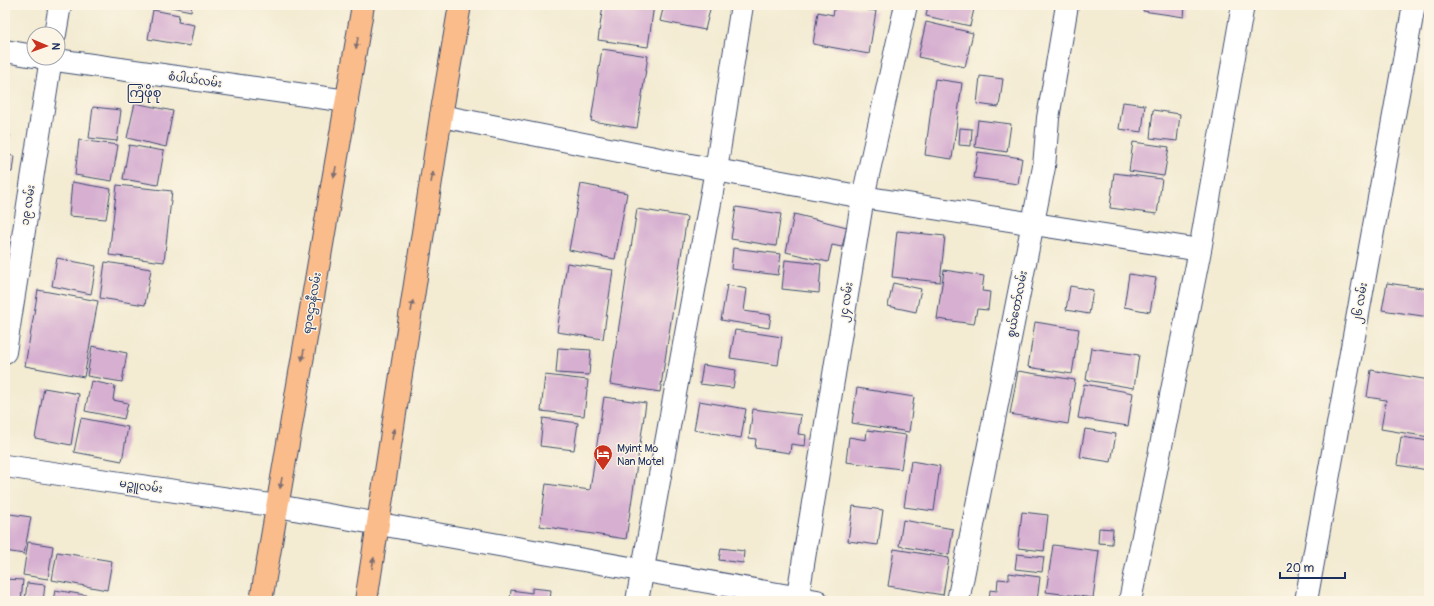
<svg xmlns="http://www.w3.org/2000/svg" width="1434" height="606" font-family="Pangolin,'Noto Sans Myanmar',sans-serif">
	<rect width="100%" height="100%" fill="#fcf5e5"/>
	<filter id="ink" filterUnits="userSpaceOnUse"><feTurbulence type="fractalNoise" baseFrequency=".025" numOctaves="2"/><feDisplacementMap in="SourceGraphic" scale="8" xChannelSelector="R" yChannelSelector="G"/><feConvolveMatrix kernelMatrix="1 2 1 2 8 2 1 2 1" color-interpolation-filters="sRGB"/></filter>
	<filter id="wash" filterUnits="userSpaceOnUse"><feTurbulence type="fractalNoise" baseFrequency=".012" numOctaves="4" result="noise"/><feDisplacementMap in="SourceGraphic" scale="16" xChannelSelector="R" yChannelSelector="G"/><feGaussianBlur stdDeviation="0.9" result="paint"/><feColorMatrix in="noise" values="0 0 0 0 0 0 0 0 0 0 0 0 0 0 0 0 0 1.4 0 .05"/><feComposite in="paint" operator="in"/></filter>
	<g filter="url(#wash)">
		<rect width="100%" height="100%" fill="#f3ebd2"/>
		<g id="blocks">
			<g fill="#d7b0d1">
				<path d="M161,5H192L191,11Z"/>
				<path d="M603,5H654L648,47L598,40Z"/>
				<path d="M664,5H711L705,30L660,21Z"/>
				<path d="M835,5L876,11L869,54L813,44L818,12L833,15Z"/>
				<path d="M928,5H975L970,26L926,16Z"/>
				<path d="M1144,5H1185L1184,17L1143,11Z"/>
				<path d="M153,10L179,15L178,22L194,25L190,46L148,39Z"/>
				<path d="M926,22L973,33L965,67L918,57Z"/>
				<path d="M602,49L648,56L637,128L591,121Z"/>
				<path d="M980,76L1003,79L999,107L977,104Z"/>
				<path d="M935,79L962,83L952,159L925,155Z"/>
				<path d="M1123,102L1145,105L1142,132L1119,129Z"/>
				<path d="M135,103L173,111L166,147L127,138Z"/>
				<path d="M93,107L121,110L117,141L89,138Z"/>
				<path d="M1153,110L1180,114L1177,141L1150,138Z"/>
				<path d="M978,120L1011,124L1007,152L975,147Z"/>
				<path d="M960,128L972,129L971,146L959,145Z"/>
				<path d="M5,134L10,135L7,155L14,156L12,172L5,171Z"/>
				<path d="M79,140L118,145L112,181L75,175Z"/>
				<path d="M1133,142L1169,147L1164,176L1129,171Z"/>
				<path d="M129,145L164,151L158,185L123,179Z"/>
				<path d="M978,152L1022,158L1018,184L974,178Z"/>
				<path d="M1114,173L1162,179L1157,214L1110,208Z"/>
				<path d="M72,182L111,189L106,219L69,216Z"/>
				<path d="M581,184L627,193L615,259L569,250Z"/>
				<path d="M117,185L172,191L164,262L109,255Z"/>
				<path d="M736,207L781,214L776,246L731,239Z"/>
				<path d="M637,209L687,217L660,392L610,384Z"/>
				<path d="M794,214L847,227L842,247L832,245L828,262L786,252Z"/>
				<path d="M897,231L945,236L940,282L892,277Z"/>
				<path d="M733,248L781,254L778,275L731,269Z"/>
				<path d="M57,258L96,266L91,294L52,286Z"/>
				<path d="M785,260L821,264L819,293L782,289Z"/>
				<path d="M105,262L151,269L145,305L100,298Z"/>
				<path d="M567,263L613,270L603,339L557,332Z"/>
				<path d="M944,270L984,276L982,291L990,292L988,310L977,309L974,324L937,319Z"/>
				<path d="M1129,274L1156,278L1150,312L1124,307Z"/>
				<path d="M893,283L921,289L916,312L888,306Z"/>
				<path d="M1387,283L1429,289V317L1382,310Z"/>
				<path d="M727,285L747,289L744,311L771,315L769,328L721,320Z"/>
				<path d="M1070,286L1093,290L1089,314L1066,310Z"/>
				<path d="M38,290L98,301L84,377L25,366Z"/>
				<path d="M1035,322L1079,329L1072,374L1028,367Z"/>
				<path d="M735,330L782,337L778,365L730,358Z"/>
				<path d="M92,346L127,353L122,382L87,376Z"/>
				<path d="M558,348L591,350L589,375L556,373Z"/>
				<path d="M1091,348L1139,355L1134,388L1086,380Z"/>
				<path d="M703,365L736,370L733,388L700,384Z"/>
				<path d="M1371,370L1429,380V437L1381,429L1386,400L1367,397Z"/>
				<path d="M1018,371L1075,380L1068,424L1010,414Z"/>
				<path d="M545,375L588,380L584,416L541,411Z"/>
				<path d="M91,381L115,386L113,400L128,403L124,419L85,411Z"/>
				<path d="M1084,384L1133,393L1128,426L1078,418Z"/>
				<path d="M44,388L79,394L71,445L35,438Z"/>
				<path d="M857,388L914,397L909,432L852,423Z"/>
				<path d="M604,397L646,403L626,539L540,526L546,484L590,490Z"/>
				<path d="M699,401L746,409L741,438L694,430Z"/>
				<path d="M753,409L801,415L798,434L806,435L805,446L791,444L790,453L755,448L756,439L749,438Z"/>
				<path d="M81,418L128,427L122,461L74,452Z"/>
				<path d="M543,418L578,423L574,450L540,446Z"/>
				<path d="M1085,429L1116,434L1111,462L1080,457Z"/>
				<path d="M867,430L906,435L901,469L846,462L849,437L866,440Z"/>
				<path d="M1401,437L1429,441L1428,470L1397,465Z"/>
				<path d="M911,461L940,466L934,511L904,507Z"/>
				<path d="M853,506L883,510L878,545L848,541Z"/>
				<path d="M1022,512L1048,515L1044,551L1018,548Z"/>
				<path d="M10,514L31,517L24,554L5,551V541Z"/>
				<path d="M903,520L953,529L949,555L899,546Z"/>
				<path d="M1099,528L1113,529L1112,544L1098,543Z"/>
				<path d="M28,542L53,546L48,579L23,575Z"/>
				<path d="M1053,545L1099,551L1093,598L1046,592Z"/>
				<path d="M721,548L744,551L743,563L719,560Z"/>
				<path d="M894,549L949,558L943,595L888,586Z"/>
				<path d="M57,552L112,561L107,590L52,580Z"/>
				<path d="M1017,554L1044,557L1042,572L1015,569Z"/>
				<path d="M1009,573L1040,577L1037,601H989L990,590L997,591L998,579L1009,580Z"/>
				<path d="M5,579L23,580L21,601L5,599Z"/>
				<path d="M27,583L45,585L43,601H25Z"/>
				<path d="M532,588L551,590L550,601H510L511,590L532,593Z"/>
				<path d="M55,590L103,598L102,601H53Z"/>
				<path d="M1045,596L1064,598V601H1044Z"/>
				<path d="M571,597L589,600V601H571Z"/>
			</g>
		</g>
	</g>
	<g filter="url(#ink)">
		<use href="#blocks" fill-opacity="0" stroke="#3b4b6f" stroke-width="1"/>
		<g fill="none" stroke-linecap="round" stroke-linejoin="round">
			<g stroke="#3b4b6f" stroke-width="24">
				<g id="street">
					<path d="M55,34L60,5"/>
					<path d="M5,51L34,56"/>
					<path d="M42,58L347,101"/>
					<path d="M441,116L716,170L863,197L1200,250"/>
					<path d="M5,352L51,58"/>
					<path d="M5,466L277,506L817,601"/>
					<path d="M637,601L716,170L742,5"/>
					<path d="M797,601L863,197L906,5"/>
					<path d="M958,601L1044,167L1048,118L1067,5"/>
					<path d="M1130,601L1200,250L1243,5"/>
					<path d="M1306,601L1414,5"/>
				</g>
			</g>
			<g stroke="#3b4b6f" stroke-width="24">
				<g id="primary">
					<path d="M261,601L363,5"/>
					<path d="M366,601L441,116L460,5"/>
				</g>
			</g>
			<use href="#street" stroke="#fff" stroke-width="22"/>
			<use href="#primary" stroke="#f9bc8a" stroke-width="22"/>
		</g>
		<defs><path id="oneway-solid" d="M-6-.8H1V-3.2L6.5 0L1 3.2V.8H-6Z"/></defs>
		<g fill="#7f6e72">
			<use href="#oneway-solid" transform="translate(357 43) rotate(100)"/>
			<use href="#oneway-solid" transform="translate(335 172) rotate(100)"/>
			<use href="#oneway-solid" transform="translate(432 177) rotate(-81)"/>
			<use href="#oneway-solid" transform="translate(412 306) rotate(-81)"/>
			<use href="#oneway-solid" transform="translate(303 355) rotate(100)"/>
			<use href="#oneway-solid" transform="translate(393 434) rotate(-81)"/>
			<use href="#oneway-solid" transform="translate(281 483) rotate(100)"/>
			<use href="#oneway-solid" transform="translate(373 563) rotate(-80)"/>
		</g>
	</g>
	<defs>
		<g id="hotel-pin" transform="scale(1)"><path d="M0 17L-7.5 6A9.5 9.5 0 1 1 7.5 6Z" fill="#c8321e" stroke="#fcf5e5"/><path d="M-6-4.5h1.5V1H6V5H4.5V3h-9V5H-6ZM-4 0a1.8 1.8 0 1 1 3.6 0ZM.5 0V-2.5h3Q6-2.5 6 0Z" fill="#fff"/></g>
	</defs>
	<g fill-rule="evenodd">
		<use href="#hotel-pin" x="603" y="454"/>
	</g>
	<g text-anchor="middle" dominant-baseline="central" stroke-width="3" stroke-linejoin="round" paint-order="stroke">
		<g font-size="11" fill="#1b2f5e" stroke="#fcf5e5">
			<text transform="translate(195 80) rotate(8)">စံပါယ်လမ်း</text>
			<text transform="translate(28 205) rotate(-81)">၁၉ လမ်း</text>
			<text transform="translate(846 302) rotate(-81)">၂၄ လမ်း</text>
			<text transform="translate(312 303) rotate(-80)">ရာဇဌာနီလမ်း</text>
			<text transform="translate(1360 303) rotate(-80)">၂၆ လမ်း</text>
			<text transform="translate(1017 304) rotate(-79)">စွယ်တော်လမ်း</text>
			<text transform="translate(141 486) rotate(8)">မဉ္ဇူလမ်း</text>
		</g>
		<g font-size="11" fill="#1b2f5e" stroke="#fcf5e5" text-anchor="start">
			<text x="617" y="448">Myint Mo<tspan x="617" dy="13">Nan Motel</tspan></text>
		</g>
		<g font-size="13" fill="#1b2f5e" stroke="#fcf5e5">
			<text x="144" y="93">ကြံဖိုစု</text>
		</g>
	</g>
	<rect width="1434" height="606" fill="none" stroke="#fcf5e5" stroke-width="20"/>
	<g transform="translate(46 46) rotate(92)"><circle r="19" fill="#fcf5e5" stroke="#a2a6af"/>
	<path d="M0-3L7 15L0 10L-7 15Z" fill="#c8321e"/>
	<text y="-6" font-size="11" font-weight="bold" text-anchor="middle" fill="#1b2f5e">N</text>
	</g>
	<path d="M1280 572v6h65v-6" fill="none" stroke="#1b2f5e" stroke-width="2"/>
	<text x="1286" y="572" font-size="12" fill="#1b2f5e" stroke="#fcf5e5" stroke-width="3" paint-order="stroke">20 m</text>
</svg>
